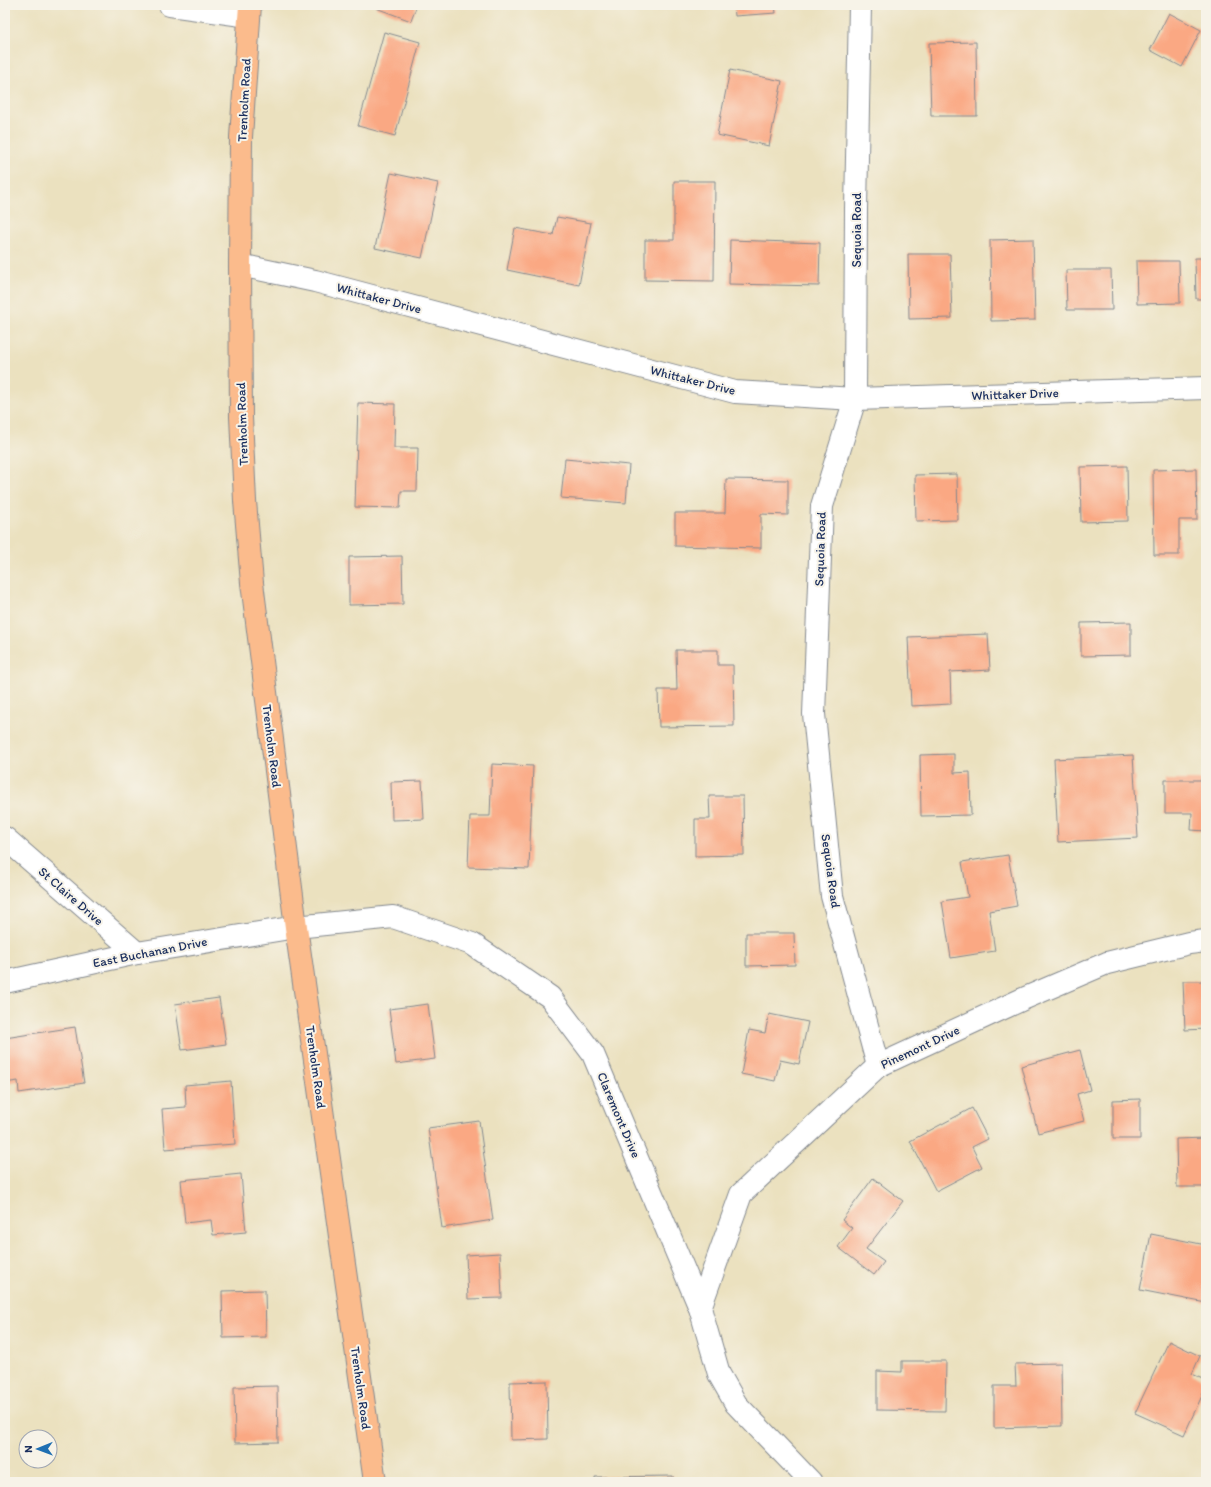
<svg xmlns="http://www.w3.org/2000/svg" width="1211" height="1487" font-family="Itim,sans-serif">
	<rect width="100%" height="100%" fill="#f7f3e8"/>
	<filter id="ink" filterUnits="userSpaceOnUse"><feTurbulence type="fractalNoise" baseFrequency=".025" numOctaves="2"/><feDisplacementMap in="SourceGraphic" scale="8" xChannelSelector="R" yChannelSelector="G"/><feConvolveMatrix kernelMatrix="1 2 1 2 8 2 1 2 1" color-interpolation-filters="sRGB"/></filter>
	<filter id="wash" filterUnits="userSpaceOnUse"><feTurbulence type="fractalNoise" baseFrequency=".012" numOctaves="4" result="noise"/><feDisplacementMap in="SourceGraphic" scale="16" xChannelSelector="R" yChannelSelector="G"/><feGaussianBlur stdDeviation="0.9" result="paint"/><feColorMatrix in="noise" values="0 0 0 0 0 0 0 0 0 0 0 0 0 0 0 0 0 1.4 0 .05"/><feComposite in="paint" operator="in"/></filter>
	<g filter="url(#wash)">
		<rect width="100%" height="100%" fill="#ebe1bf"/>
		<g id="blocks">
			<g fill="#faa883">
				<path d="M377,5H417L411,21L376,8Z"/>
				<path d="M734,5H775L776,13L735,16Z"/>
				<path d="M1169,13L1201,30L1182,67L1150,50Z"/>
				<path d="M384,32L420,42L395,136L358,126Z"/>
				<path d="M976,42L977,116H931L929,43Z"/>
				<path d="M730,70L782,81L769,146L717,135Z"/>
				<path d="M391,173L438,183L422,258L375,248Z"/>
				<path d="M674,181H715L714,281L645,280V240H674Z"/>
				<path d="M557,217L591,223L579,285L507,270L515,228L553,235Z"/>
				<path d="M1033,239L1035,320L991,321L990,240Z"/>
				<path d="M730,240L820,243L819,286L729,284Z"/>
				<path d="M908,254H950L952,318L909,319Z"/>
				<path d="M1195,258H1206V299H1196Z"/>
				<path d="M1136,261H1179L1180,303L1137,304Z"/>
				<path d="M1066,270H1111L1112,310H1067Z"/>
				<path d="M358,403L395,404L394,448H418L417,491H401L400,508L355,507Z"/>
				<path d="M565,459L629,465L626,503L561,498Z"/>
				<path d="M1127,466L1128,521L1081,522L1080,467Z"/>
				<path d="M1196,469L1197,520H1179V555H1154L1153,470Z"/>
				<path d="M957,474L958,520L916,521L915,475Z"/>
				<path d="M726,479L788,480V515L761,514V548L675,546V513H725Z"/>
				<path d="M402,556L403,604L349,605V557Z"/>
				<path d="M1131,622V655L1081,656V623Z"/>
				<path d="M988,634L990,670L950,672L951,704L911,706L908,637Z"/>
				<path d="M676,650H718V665H733L734,726L659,727L658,690H677Z"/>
				<path d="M954,754V773L970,772L971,815L921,816L920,755Z"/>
				<path d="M1133,755L1138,838L1058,842L1054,759Z"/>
				<path d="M492,764L533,766L529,869L468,867L470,816H490Z"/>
				<path d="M1165,780H1206V831L1191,830L1192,813H1165Z"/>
				<path d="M422,781L424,819L392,820L391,782Z"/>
				<path d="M709,796H743L744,855L695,856V819H710Z"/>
				<path d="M1008,855L1017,906L989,911L995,951L951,958L942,901L968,897L962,862Z"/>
				<path d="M746,933H794L795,965L746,966Z"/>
				<path d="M1183,981H1206V1029L1185,1030Z"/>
				<path d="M219,998L226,1044L182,1050L175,1004Z"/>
				<path d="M428,1004L435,1059L396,1064L389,1009Z"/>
				<path d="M769,1014L808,1022L799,1064L780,1060L775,1081L741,1074L749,1030L765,1033Z"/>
				<path d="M75,1027L84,1083L19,1093L18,1081L5,1083V1038Z"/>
				<path d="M1080,1050L1090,1090L1077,1094L1084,1121L1038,1133L1021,1066Z"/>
				<path d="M231,1081L235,1144L165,1149L162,1109L186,1107L185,1085Z"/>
				<path d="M1140,1099V1139H1113V1100Z"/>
				<path d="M972,1108L988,1139L972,1147L982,1167L936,1191L910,1141Z"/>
				<path d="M479,1121L493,1220L442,1228L428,1128Z"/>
				<path d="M1206,1138V1187H1177L1176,1139Z"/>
				<path d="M241,1174L246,1232L213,1235L211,1220L185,1223L181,1180Z"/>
				<path d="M873,1178L903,1201L866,1249L884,1262L874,1275L838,1247L852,1228L842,1220Z"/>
				<path d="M1151,1234L1206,1245V1303L1140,1290Z"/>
				<path d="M500,1253L502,1298L468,1299L466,1255Z"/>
				<path d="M265,1290L266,1337L223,1338L222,1291Z"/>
				<path d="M1169,1341L1200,1356L1192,1374L1206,1380V1387L1184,1435L1135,1413Z"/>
				<path d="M902,1361H946L945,1411L877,1410V1371L902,1372Z"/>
				<path d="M1061,1363L1062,1426L994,1428V1386H1016L1015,1364Z"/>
				<path d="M547,1381L548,1439L511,1440L510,1382Z"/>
				<path d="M277,1386L278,1442L235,1443L234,1387Z"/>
				<path d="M673,1476V1482H595V1477Z"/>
			</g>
		</g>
	</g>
	<g filter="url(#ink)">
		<use href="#blocks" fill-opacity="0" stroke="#83888e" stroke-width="1"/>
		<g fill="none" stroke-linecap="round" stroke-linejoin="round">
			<g stroke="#83888e" stroke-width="24">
				<g id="minor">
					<path d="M170,5L249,16"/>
					<path d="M860,5L856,209L855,399L822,506L814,714L832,896L878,1066"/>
					<path d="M240,265L315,281L735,392L855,399L1206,388"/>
					<path d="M5,838L137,953"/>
					<path d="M5,982L137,953L296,927L393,917L472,944L550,997L593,1054L700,1308L719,1374L736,1404L811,1482"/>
					<path d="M700,1308L741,1194L878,1066L1023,999L1107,963L1189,943L1206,941"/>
				</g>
			</g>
			<g stroke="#83888e" stroke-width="24">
				<path id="major" d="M250,5L241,137L240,265L241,417L245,501L252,583L296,927L375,1482"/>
			</g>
			<use href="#minor" stroke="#fff" stroke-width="22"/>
			<use href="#major" stroke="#fbbb8c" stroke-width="22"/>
		</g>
	</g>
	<g text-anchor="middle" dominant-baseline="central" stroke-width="4" stroke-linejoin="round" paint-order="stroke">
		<g font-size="13" fill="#1b2f5e" stroke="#f7f3e8">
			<text transform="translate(244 100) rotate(-87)">Trenholm Road</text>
			<text transform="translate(856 230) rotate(-90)">Sequoia Road</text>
			<text transform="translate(379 298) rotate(15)">Whittaker Drive</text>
			<text transform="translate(693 380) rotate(14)">Whittaker Drive</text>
			<text transform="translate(1015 394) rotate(-2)">Whittaker Drive</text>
			<text transform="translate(242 424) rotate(-92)">Trenholm Road</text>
			<text transform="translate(820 549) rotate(-88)">Sequoia Road</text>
			<text transform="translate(272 746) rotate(83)">Trenholm Road</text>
			<text transform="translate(831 871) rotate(82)">Sequoia Road</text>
			<text transform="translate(71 896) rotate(41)">St Claire Drive</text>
			<text transform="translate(150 952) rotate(-11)">East Buchanan Drive</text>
			<text transform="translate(920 1047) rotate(-25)">Pinemont Drive</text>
			<text transform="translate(316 1067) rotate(82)">Trenholm Road</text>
			<text transform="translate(619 1115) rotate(67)">Claremont Drive</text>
			<text transform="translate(361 1388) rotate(82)">Trenholm Road</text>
		</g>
	</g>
	<rect width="1211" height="1487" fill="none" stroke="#f7f3e8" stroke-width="20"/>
	<g transform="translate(38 1449) rotate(269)"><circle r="19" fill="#f7f3e8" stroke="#9fa5b1"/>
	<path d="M0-3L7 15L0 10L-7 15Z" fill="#1f6fb2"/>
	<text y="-6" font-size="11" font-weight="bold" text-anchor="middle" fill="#1b2f5e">N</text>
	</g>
</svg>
